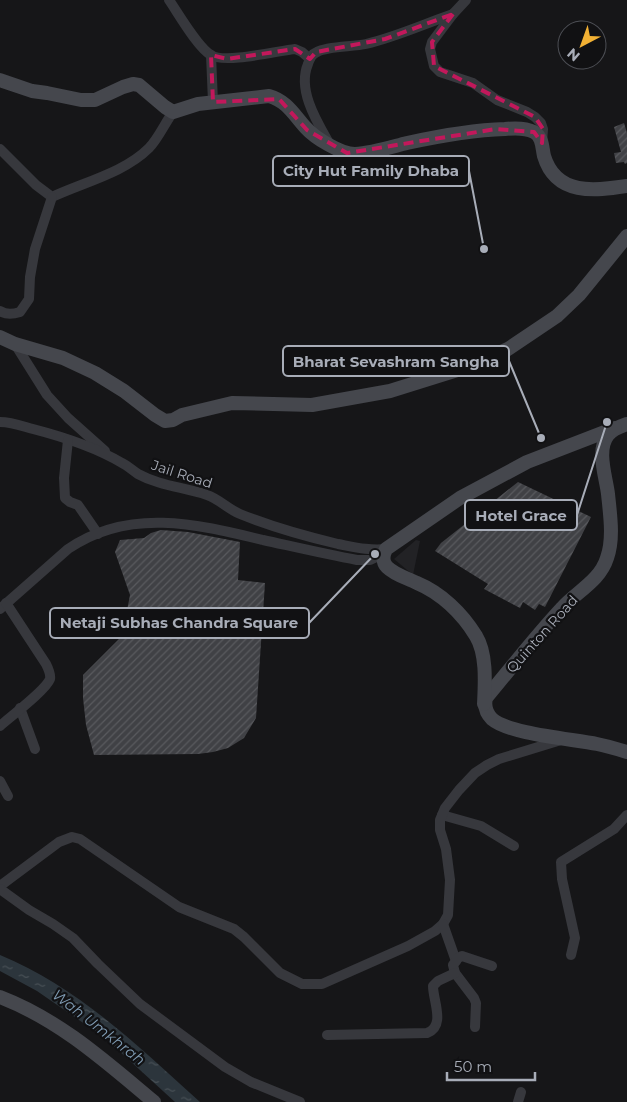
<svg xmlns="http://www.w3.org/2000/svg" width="627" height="1102" font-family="Montserrat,sans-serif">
	<defs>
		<pattern id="water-ripples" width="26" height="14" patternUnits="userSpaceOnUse" patternTransform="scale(1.25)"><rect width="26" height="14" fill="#2c353c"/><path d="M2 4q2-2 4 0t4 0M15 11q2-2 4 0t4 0" fill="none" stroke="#485056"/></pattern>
		<pattern id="building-hatch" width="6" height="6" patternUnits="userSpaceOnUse" patternTransform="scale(1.25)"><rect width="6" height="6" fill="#404145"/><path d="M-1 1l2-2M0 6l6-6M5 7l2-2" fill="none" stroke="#595a5e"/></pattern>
	</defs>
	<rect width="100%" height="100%" fill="#161618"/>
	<path fill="#222225" d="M416,540L420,541L413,575L394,559Z"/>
	<path fill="url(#water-ripples)" d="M0,955C78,987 138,1046 200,1102H175L105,1038L37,991L0,971Z"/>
	<g fill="url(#building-hatch)">
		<path d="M624,123L627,133V163L625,164L624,162L616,163L614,153L621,152L614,127Z"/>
		<path d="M518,482L591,517L545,607L539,604L535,610L523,602L520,608L484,589L488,584L435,551L441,543Z"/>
		<path d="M161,530L188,532L240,542L238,580L265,583L256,718L244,738L228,748L213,752L198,754L94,755L86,725L83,698V675L122,636L130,595L115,552L120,540L144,538L151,533Z"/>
	</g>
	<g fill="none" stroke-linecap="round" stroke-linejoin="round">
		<g stroke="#37383d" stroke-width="10">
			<path d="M169,0C178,13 198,48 211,55C224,64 277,51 295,49L302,52L310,59"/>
			<path d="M466,0L453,14L432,42L430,49L434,66L440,72L473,83L497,100L527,112L535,117L541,123L543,129L542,142"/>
			<path d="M211,55L213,102"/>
			<path d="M329,143C317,122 297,90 308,64C309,60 312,54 317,52C328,46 353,47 366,44C396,37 424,24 453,14"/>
			<path d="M0,149L36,185L52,197C84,182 124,173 149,148C158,139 165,123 173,112"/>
			<path d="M0,311C6,315 14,314 20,312L29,299L30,277L35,249L52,197"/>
			<path d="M15,344L47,395L68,418L105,451"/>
			<path d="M0,422C12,422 22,426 33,429C64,437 95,447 122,463C128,466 132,470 138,474C160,486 183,487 207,495C219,499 228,509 240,514C272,527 304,536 338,544C354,547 370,551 386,549"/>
			<path d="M68,440L64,478L65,498L70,502L78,505L98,534"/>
			<path d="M0,609L68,549C129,507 197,524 263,540C295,547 325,554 357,560H370L385,553"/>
			<path d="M20,708L35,749"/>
			<path d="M0,726C10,717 46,690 50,679C51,674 48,668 46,664L6,603"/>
			<path d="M0,781L8,796"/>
			<path d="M442,815L481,826L514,846"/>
			<path d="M0,886L59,842L72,837L80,839L179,907L234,929L244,937L280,973L302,984H322L408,946L435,931L443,924L448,915L450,880L446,849L440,830V820L445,808L459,790L475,773L487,765L499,759L561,740"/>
			<path d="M0,889L29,910L53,924L73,938L98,964L140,1004L225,1067L251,1082L300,1102"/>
			<path d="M443,924L456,961"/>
			<path d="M571,955L575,938L562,879L561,862L614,829L627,815"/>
			<path d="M475,1027L476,1003L474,998L455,973L453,965L458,958L462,956L492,966"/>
			<path d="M327,1035L427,1033C446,1026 433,1001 433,986L438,981L455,973"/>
			<path d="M518,1102L521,1092"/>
		</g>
		<g stroke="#45474d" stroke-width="14">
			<path d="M0,80L32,91L47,93L81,100H95L123,87L133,84L139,85L165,107L173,112L198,104L269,96C287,101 294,115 306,128C315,138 341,154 355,154C372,153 391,147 407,143C439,136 472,130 505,129C514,128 526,128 534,132C543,137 542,148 544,156C556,196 595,191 627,186"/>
			<path d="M0,337L15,344L63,358L95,373L124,391L155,415L165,421L173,420L182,415L232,403L312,405L390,391L470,366L508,349L557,316L579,295L627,236"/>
			<path d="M627,424C621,426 612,429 608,435C596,450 606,477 608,494C610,514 614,539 607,558C600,581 576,592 562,608C535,637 511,668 486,698C484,706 486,713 492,719C509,734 573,739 597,744C607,746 617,749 627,752"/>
			<path d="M484,704C485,683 487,654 476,636C462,613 441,593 417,583C407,578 395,575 387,567C382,562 383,555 386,549L460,498L527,462L615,428"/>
			<path d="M0,997C60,1020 106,1062 154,1102"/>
		</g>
	</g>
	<path fill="none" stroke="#c2185b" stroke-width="4" stroke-dasharray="10 6" stroke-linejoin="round" d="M453,14L432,42L434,66L535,117L543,129L542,143L534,132L496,129L347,153L307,130L279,99L213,102L211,55L227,59L295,49L310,59L316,52L385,39Z"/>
	<g text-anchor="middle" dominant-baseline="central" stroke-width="4.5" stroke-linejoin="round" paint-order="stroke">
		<g font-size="14" fill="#a8adb8" stroke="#111113">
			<text transform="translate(182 474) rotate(18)">Jail Road</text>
			<text transform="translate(542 634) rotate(-48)">Quinton Road</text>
		</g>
		<g font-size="15" font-style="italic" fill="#7f9bb3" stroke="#111113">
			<text transform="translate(99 1027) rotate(38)">Wah Umkhrah</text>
		</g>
	</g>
	<path fill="none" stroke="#a8adb8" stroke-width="2" d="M484 249L469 171M541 438L509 361M607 422L577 515M375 554L309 623"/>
	<g fill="#a8adb8" stroke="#111113" stroke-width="2">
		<circle cx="484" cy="249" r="5"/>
		<circle cx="541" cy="438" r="5"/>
		<circle cx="607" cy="422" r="5"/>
		<circle cx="375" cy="554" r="5"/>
	</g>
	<g fill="#111113" stroke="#a8adb8" stroke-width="2">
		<rect x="273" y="156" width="196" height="30" rx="5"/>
		<rect x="283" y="346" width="226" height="30" rx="5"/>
		<rect x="465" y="500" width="112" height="30" rx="5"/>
		<rect x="50" y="608" width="259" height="30" rx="5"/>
	</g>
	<g font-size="15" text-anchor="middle" font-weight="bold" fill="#a8adb8">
		<text x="371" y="176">City Hut Family Dhaba</text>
		<text x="396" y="367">Bharat Sevashram Sangha</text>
		<text x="521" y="521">Hotel Grace</text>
		<text x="179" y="628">Netaji Subhas Chandra Square</text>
	</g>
	<g transform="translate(582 45) rotate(221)"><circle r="24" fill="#111113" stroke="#4d4f55"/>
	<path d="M0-4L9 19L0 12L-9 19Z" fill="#f2b134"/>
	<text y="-8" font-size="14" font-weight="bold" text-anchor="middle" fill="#a8adb8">N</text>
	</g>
	<path d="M447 1072v8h88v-8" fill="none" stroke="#a8adb8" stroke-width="2.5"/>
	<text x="454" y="1072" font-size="15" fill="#a8adb8" stroke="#111113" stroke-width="4" paint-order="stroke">50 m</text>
</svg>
